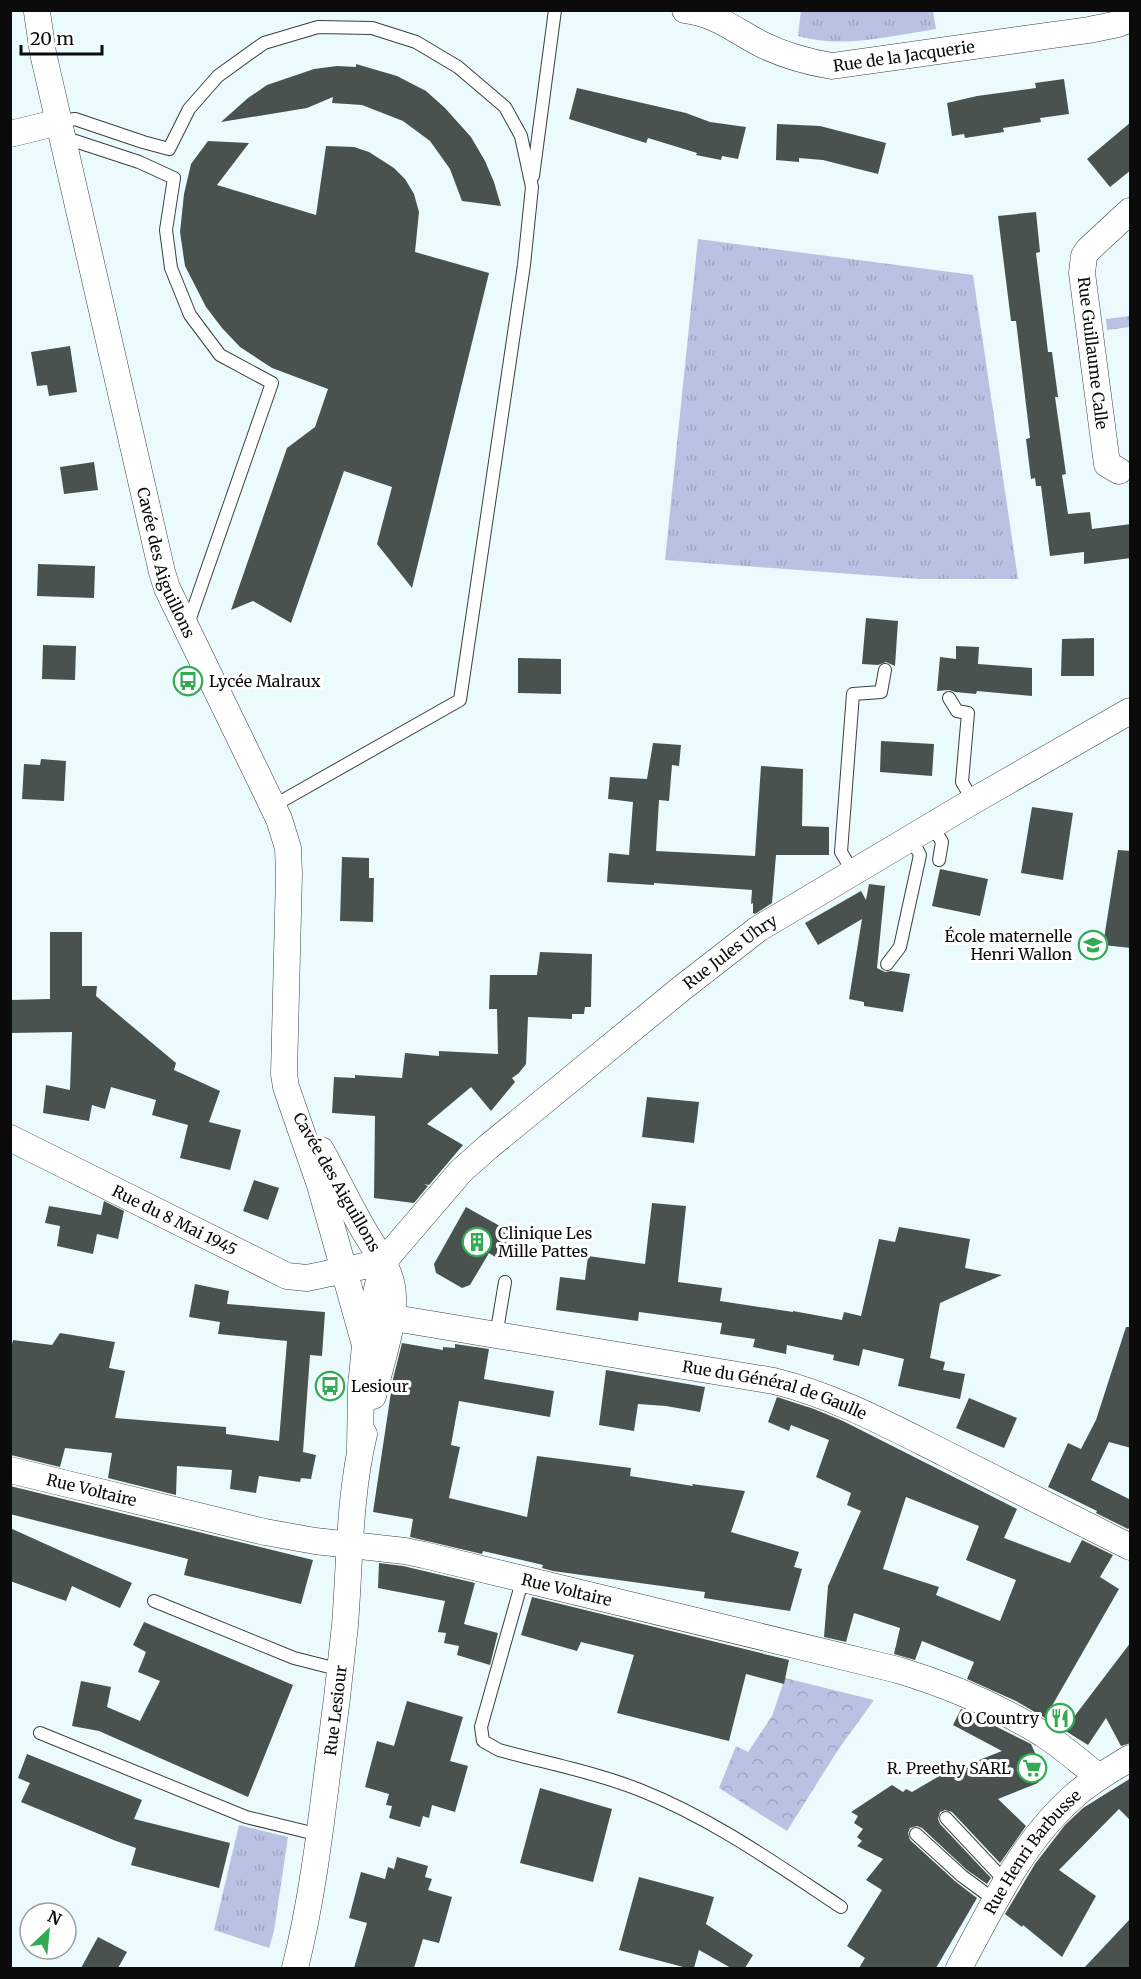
<svg xmlns="http://www.w3.org/2000/svg" width="1141" height="1979" font-family="Merriweather,serif">
	<defs>
		<pattern id="grass-tufts" width="24" height="20" patternUnits="userSpaceOnUse" patternTransform="scale(1.5)"><rect width="24" height="20" fill="#b9c2e3"/><path d="M3 7l-1-3M5 7V3M7 7l1-3M15 17l-1-3M17 17v-4M19 17l1-3" fill="none" stroke="#9ea5c1"/></pattern>
		<pattern id="park-crowns" width="20" height="18" patternUnits="userSpaceOnUse" patternTransform="scale(1.5)"><rect width="20" height="18" fill="#b9c2e3"/><path d="M2 6a3 3 0 1 1 6 0M12 15a3 3 0 1 1 6 0" fill="none" stroke="#9ea5c1"/></pattern>
	</defs>
	<rect width="100%" height="100%" fill="#ebfbfd"/>
	<g fill="url(#grass-tufts)">
		<path d="M801,10L933,11L936,29C891,36 842,49 798,36Z"/>
		<path d="M698,239L973,275L1018,579H919L665,560Z"/>
		<path d="M239,1825L288,1837L274,1931L269,1948L214,1930Z"/>
	</g>
	<g fill="url(#park-crowns)">
		<path d="M1130,316V327L1107,330L1106,319Z"/>
		<path d="M785,1678L874,1700L838,1750L787,1831L719,1788L736,1746L748,1752L772,1716Z"/>
	</g>
	<g fill="#49524f" fill-rule="evenodd">
		<path d="M356,64L397,76L426,91L445,108L471,137L485,161L494,182L501,206L462,201L450,169L430,141L403,121L362,105L332,103L333,97L307,108L221,122L248,98L267,85L314,69L337,66L356,67Z"/>
		<path d="M1064,79L1069,114L1040,118L1041,122L1003,128L1004,132L965,138L964,134L952,136L947,103L977,96L1036,88L1035,83Z"/>
		<path d="M577,88L686,113L710,122L746,127L738,159L722,156L721,160L696,155L697,153L648,138L646,143L569,119Z"/>
		<path d="M1131,122V170L1110,187L1087,159Z"/>
		<path d="M777,124L820,126L886,143L878,174L823,160L799,158V162L776,160Z"/>
		<path d="M208,141L249,143L217,185L316,215L326,146L354,147L369,152L394,168L405,179L414,194L419,212L415,252L489,273L412,588L377,544L392,487L344,471L291,623L253,601L231,610L287,448L315,427L328,389L272,368L240,347L222,328L206,307L185,266L180,232L184,194L191,164Z"/>
		<path d="M1036,212L1040,252L1036,253L1048,352H1052L1058,397H1055L1066,474L1062,475L1068,514L1090,512L1092,529L1131,524V558L1084,564V552L1050,556L1041,486H1036L1035,478L1031,479L1026,439L1030,438L1016,321H1011L998,216Z"/>
		<path d="M70,346L77,392L49,396L47,385L37,386L31,352Z"/>
		<path d="M94,462L98,490L64,494L60,467Z"/>
		<path d="M38,564L95,566L94,598L37,596Z"/>
		<path d="M866,618L898,621L895,666L886,662L878,665L862,664Z"/>
		<path d="M1094,638V676H1061L1062,639Z"/>
		<path d="M43,645L76,646L75,680L42,679Z"/>
		<path d="M956,646L979,647L978,664L1032,668V696L977,691L976,694L955,692L949,690L937,691L940,657L956,659Z"/>
		<path d="M518,658L561,659V694L518,693Z"/>
		<path d="M881,741L934,744L932,776L880,772Z"/>
		<path d="M653,743L681,745L679,766L672,765L669,801L659,800L656,851L755,856L761,766L803,769L802,826L829,827V855H776L772,903L755,914L753,913V903L751,904L752,890L654,883V885L607,882L609,853L629,855L633,802L608,799L610,777L647,779Z"/>
		<path d="M41,759L66,761L64,801L22,799L24,764L40,765Z"/>
		<path d="M1032,807L1073,813L1063,880L1021,873Z"/>
		<path d="M1118,850L1131,851V948L1103,945Z"/>
		<path d="M342,857L369,858V878H374L373,922L340,921Z"/>
		<path d="M940,869L988,879L980,916L932,906Z"/>
		<path d="M869,884L885,886L877,968L885,972L891,971L910,974L903,1012L864,1006V1002L849,999L862,919L818,945L805,923L861,891L866,900Z"/>
		<path d="M50,932H82V986H97L96,996L176,1063L174,1070L220,1091L209,1122L241,1130L230,1170L180,1158L188,1125L152,1115L156,1100L111,1087L105,1109L92,1105L89,1121L43,1113L46,1085L70,1090L72,1032L10,1033V1000L50,999Z"/>
		<path d="M540,952L592,954L591,1007H585L584,1014H572V1019L528,1017L526,1064L519,1073L512,1078L515,1082L491,1111L471,1087L427,1124L463,1145L429,1185L424,1184L428,1186L414,1203L374,1198L375,1116L332,1113L334,1077L355,1078V1075L402,1078L405,1053L439,1056V1051L498,1054L497,1009H489L490,975H537Z"/>
		<path d="M647,1097L699,1102L694,1143L642,1137Z"/>
		<path d="M254,1180L279,1188L268,1220L243,1211Z"/>
		<path d="M104,1201L124,1211L118,1239L97,1234L93,1254L57,1246L60,1226L45,1223L49,1206L101,1215Z"/>
		<path d="M652,1203L686,1206L678,1282L722,1288L720,1301L793,1312V1311L842,1320L844,1312L861,1316L879,1239L895,1242L899,1227L970,1239L965,1268L1002,1275L940,1303L930,1358L945,1362L943,1370L965,1374L960,1399L898,1386L904,1359L863,1349L859,1366L833,1360L834,1355L787,1345L786,1354L753,1347L755,1339L720,1334L722,1323L639,1312L638,1321L556,1310L560,1277L585,1280L588,1256L645,1264Z"/>
		<path d="M466,1207L512,1233L497,1258L489,1253L470,1285L462,1288L436,1273L434,1264Z"/>
		<path d="M195,1284L229,1291L227,1304L325,1312L322,1356L310,1355L303,1452L316,1455L311,1479L301,1478L300,1482L259,1476L256,1493L230,1489L232,1470L177,1466L176,1495L108,1478L112,1453L65,1448L60,1467L11,1455L10,1353L13,1340L52,1345L60,1333L115,1342L109,1368L125,1371L115,1418L226,1427V1434L279,1441L287,1341L218,1334L220,1322L189,1317Z"/>
		<path d="M1126,1327H1131V1448L1109,1442L1091,1480L1131,1500V1526L1128,1529L1096,1513L1097,1511L1048,1487L1068,1443L1081,1449L1096,1420Z"/>
		<path d="M402,1343L443,1350V1347L455,1348V1344L489,1349L484,1379L554,1391L550,1417L459,1401L451,1445L460,1447L449,1498L527,1517L537,1456L631,1468L630,1476L693,1486L692,1484L745,1491L731,1532L799,1552L794,1567L802,1569L790,1611L704,1598L705,1592L553,1571L542,1568L543,1565L483,1551L482,1554L410,1537L413,1519L373,1512L393,1379Z"/>
		<path d="M606,1370L705,1387L700,1412L666,1406L638,1404L634,1431L599,1425Z"/>
		<path d="M777,1397L814,1409L843,1421L1017,1509L1004,1538L1070,1563L1082,1540L1113,1555L1100,1577L1119,1589L1045,1718L1016,1701L967,1679L974,1662L922,1641L915,1660L894,1654L900,1628L854,1613L846,1642L824,1637L828,1586L861,1511L847,1505L851,1493L816,1477L829,1440L791,1425L789,1431L768,1422ZM906,1497L979,1526L966,1560L1016,1580L1000,1621L936,1595L939,1587L883,1569Z"/>
		<path d="M969,1398L1017,1418L1004,1448L956,1428Z"/>
		<path d="M10,1486L313,1560L301,1604L184,1575L188,1559L10,1514Z"/>
		<path d="M10,1528L132,1583L120,1608L72,1586L66,1601L10,1581Z"/>
		<path d="M379,1563L403,1566L475,1583L464,1624L498,1633L490,1665L457,1655L459,1646L444,1643L446,1633L438,1632L445,1601L378,1588Z"/>
		<path d="M532,1597L789,1660L784,1684L746,1674L729,1741L617,1713L634,1655L581,1642L577,1651L521,1635Z"/>
		<path d="M144,1622L293,1685L248,1797L99,1731L72,1726L81,1681L111,1687L107,1707L140,1721L160,1681L138,1672L146,1652L133,1645Z"/>
		<path d="M1131,1642V1743L1121,1746L1106,1718L1088,1745L1064,1730Z"/>
		<path d="M407,1701L463,1717L450,1761L468,1766L455,1812L432,1805L429,1818L423,1816L420,1827L389,1818L392,1806L386,1805L389,1794L365,1787L377,1741L394,1746Z"/>
		<path d="M961,1709L1031,1744L1044,1773L1042,1772L1038,1783L998,1799L1026,1826L1000,1863L952,1812L945,1810L940,1812L938,1819L940,1824L991,1878L987,1884L967,1870L922,1828L917,1826L910,1828L908,1833L910,1840L956,1882L977,1898L936,1968H859L865,1958L847,1946L882,1890L866,1880L883,1859L857,1846L862,1841L857,1837L863,1829L854,1823L858,1816L851,1812L892,1785L903,1792L906,1789L912,1792L941,1775L1002,1751L953,1725Z"/>
		<path d="M27,1754L142,1800L134,1819L230,1843L219,1888L131,1865L136,1848L116,1841L21,1802L30,1783L18,1778Z"/>
		<path d="M1131,1778V1821L1119,1809L1059,1870L1096,1896L1062,1957L1023,1925L1022,1927L1005,1914L1035,1864L1065,1825L1083,1808Z"/>
		<path d="M540,1788L612,1809L593,1882L520,1863Z"/>
		<path d="M397,1857L428,1866L425,1877L432,1879L428,1890L452,1897L439,1943L423,1939L414,1968H354L367,1923L349,1918L361,1872L385,1879L388,1867L394,1869Z"/>
		<path d="M639,1877L714,1897L706,1924L753,1955L745,1968H731L699,1950L694,1968H687L619,1950Z"/>
		<path d="M1131,1918V1968H1084Z"/>
		<path d="M98,1937L127,1952L118,1968H81Z"/>
	</g>
	<g fill="none" stroke-linecap="round" stroke-linejoin="round">
		<g stroke="#3e3e3e" stroke-width="14">
			<g id="service">
				<path d="M59,122L75,119L143,142L169,149L189,109L218,76L264,43L318,27L372,28L416,42L458,67L505,107L521,136L532,187L524,265L460,700L273,806"/>
				<path d="M63,137L139,162L174,178L166,230L171,268L190,315L220,355L272,383L187,627"/>
				<path d="M533,176L555,10"/>
				<path d="M949,698L957,711L968,713L962,782L973,801"/>
				<path d="M932,825L942,842L939,860"/>
				<path d="M853,872L841,852L853,694L881,692L885,670"/>
				<path d="M887,964L900,947L920,855L911,838"/>
				<path d="M496,1336L505,1282"/>
				<path d="M523,1578L481,1727L483,1741L499,1750C546,1763 594,1772 640,1790C713,1819 776,1864 841,1907"/>
				<path d="M154,1601L294,1658L341,1670"/>
				<path d="M40,1733L246,1817L320,1835"/>
				<path d="M946,1818L1006,1882"/>
				<path d="M916,1834L962,1876L996,1901"/>
			</g>
		</g>
		<g stroke="#3e3e3e" stroke-width="27">
			<g id="minor">
				<path id="s1" d="M685,10C714,13 736,31 761,44C783,55 808,62 832,66L1089,30L1118,24L1130,19"/>
				<path id="s2" d="M37,12L43,53L162,572L167,588L279,819L288,848L289,874L284,1074L286,1087L320,1185L365,1345L361,1387L360,1449"/>
				<path d="M10,134L59,122"/>
				<path d="M1119,471L1107,464L1082,273L1084,256L1088,250L1130,211"/>
				<path id="s3" d="M10,1138L287,1276L307,1278L383,1262"/>
				<path d="M321,1150C335,1175 347,1201 362,1227C374,1249 393,1270 393,1297C394,1326 380,1366 373,1396"/>
				<path id="s4" d="M376,1315L774,1381C835,1396 890,1426 946,1454C1008,1485 1069,1516 1130,1547"/>
				<path id="s5" d="M366,1339L383,1262L461,1171L488,1147L682,988L758,929L973,801L1130,711"/>
				<path id="s6" d="M10,1470L265,1532L315,1541L405,1551L424,1555L898,1670C948,1685 999,1707 1043,1734C1063,1747 1081,1763 1099,1777"/>
				<path id="s7" d="M295,1968C311,1904 319,1840 327,1775C334,1725 340,1675 345,1625C350,1561 349,1497 364,1434"/>
				<path id="s8" d="M959,1968C991,1909 1021,1843 1073,1797C1090,1781 1111,1770 1130,1758"/>
			</g>
		</g>
		<use href="#service" stroke="#fff" stroke-width="12"/>
		<use href="#minor" stroke="#fff" stroke-width="26"/>
	</g>
	<defs>
		<g id="bus-ring" transform="scale(1.5)"><circle r="9.5" fill="#fff" stroke="#33ab53" stroke-width="1.5"/><path d="M-5-6H5V4H4V6H2V4H-2V6H-4V4H-5ZM-3.5-4V0h7V-4ZM-3.5 1.2v1.5H-2V1.2ZM2 1.2v1.5H3.5V1.2Z" fill="#33ab53"/></g>
		<g id="school-ring" transform="scale(1.5)"><circle r="9.5" fill="#fff" stroke="#33ab53" stroke-width="1.5"/><path d="M0-5L7-2L0 1L-7-2ZM-4 1L0 2.5L4 1V4Q0 6-4 4Z" fill="#33ab53"/></g>
		<g id="building-ring" transform="scale(1.5)"><circle r="9.5" fill="#fff" stroke="#33ab53" stroke-width="1.5"/><path d="M-4-6H4V6H1V3H-1V6H-4ZM-2.5-4.3h1.7v1.8h-1.7ZM.8-4.3h1.7v1.8H.8ZM-2.5-1h1.7V.8h-1.7ZM.8-1h1.7V.8H.8Z" fill="#33ab53"/></g>
		<g id="restaurant-ring" transform="scale(1.5)"><circle r="9.5" fill="#fff" stroke="#33ab53" stroke-width="1.5"/><path d="M-5-6h1v4h1v-4h1v4h1v-4h1v5L-1.5 .5V6h-2V.5L-5-1ZM5-6V6H3V1.5H1.5Q1.5-4 5-6Z" fill="#33ab53"/></g>
		<g id="supermarket-ring" transform="scale(1.5)"><circle r="9.5" fill="#fff" stroke="#33ab53" stroke-width="1.5"/><path d="M-6-5.5h2.5l.6 2H6L4.5 2H-2.5L-4.4-4H-6ZM-1.5 3.2a1.3 1.3 0 1 0 .1 0ZM3 3.2a1.3 1.3 0 1 0 .1 0Z" fill="#33ab53"/></g>
	</defs>
	<g fill-rule="evenodd">
		<use href="#bus-ring" x="188" y="681"/>
		<use href="#school-ring" x="1093" y="945"/>
		<use href="#building-ring" x="477" y="1242"/>
		<use href="#bus-ring" x="330" y="1386"/>
		<use href="#restaurant-ring" x="1060" y="1718"/>
		<use href="#supermarket-ring" x="1032" y="1768"/>
	</g>
	<g text-anchor="middle" dominant-baseline="central" stroke-width="6" stroke-linejoin="round" paint-order="stroke">
		<g font-size="16" fill="#0b0b0b" stroke="#fff">
			<text stroke="none"><textPath href="#s1" startOffset="231">Rue de la Jacquerie</textPath></text>
			<text transform="translate(1093 353) rotate(83)">Rue Guillaume Calle</text>
			<text stroke="none"><textPath href="#s2" startOffset="566">Cavée des Aiguillons</textPath></text>
			<text stroke="none"><textPath href="#s5" startOffset="546">Rue Jules Uhry</textPath></text>
			<text transform="translate(337 1182) rotate(60)">Cavée des Aiguillons</text>
			<text stroke="none"><textPath href="#s3" startOffset="184">Rue du 8 Mai 1945</textPath></text>
			<text stroke="none"><textPath href="#s4" startOffset="406">Rue du Général de Gaulle</textPath></text>
			<text stroke="none"><textPath href="#s6" startOffset="84">Rue Voltaire</textPath></text>
			<text stroke="none"><textPath href="#s6" startOffset="570">Rue Voltaire</textPath></text>
			<text stroke="none"><textPath href="#s7" startOffset="261">Rue Lesiour</textPath></text>
			<text stroke="none"><textPath href="#s8" startOffset="138">Rue Henri Barbusse</textPath></text>
		</g>
		<g font-size="16" fill="#0b0b0b" stroke="#fff" text-anchor="start">
			<text x="209" y="681">Lycée Malraux</text>
			<text x="1072" y="936" text-anchor="end">École maternelle<tspan x="1072" dy="18">Henri Wallon</tspan></text>
			<text x="498" y="1233">Clinique Les<tspan x="498" dy="18">Mille Pattes</tspan></text>
			<text x="351" y="1386">Lesiour</text>
			<text x="1039" y="1718" text-anchor="end">O Country</text>
			<text x="1011" y="1768" text-anchor="end">R. Preethy SARL</text>
		</g>
	</g>
	<rect width="1141" height="1979" fill="none" stroke="#0b0b0b" stroke-width="24"/>
	<g transform="translate(48 1931) rotate(26)"><circle r="28" fill="#ffffff" stroke="#9d9d9d" stroke-width="1.5"/>
	<path d="M0-4.5L10 22L0 15L-10 22Z" fill="#33ab53"/>
	<text y="-9" font-size="16" font-weight="bold" text-anchor="middle" fill="#0b0b0b">N</text>
	</g>
	<path d="M21 45v9h81v-9" fill="none" stroke="#0b0b0b" stroke-width="3"/>
	<text x="30" y="45" font-size="18" fill="#0b0b0b" stroke="#ffffff" stroke-width="4.5" paint-order="stroke">20 m</text>
</svg>
